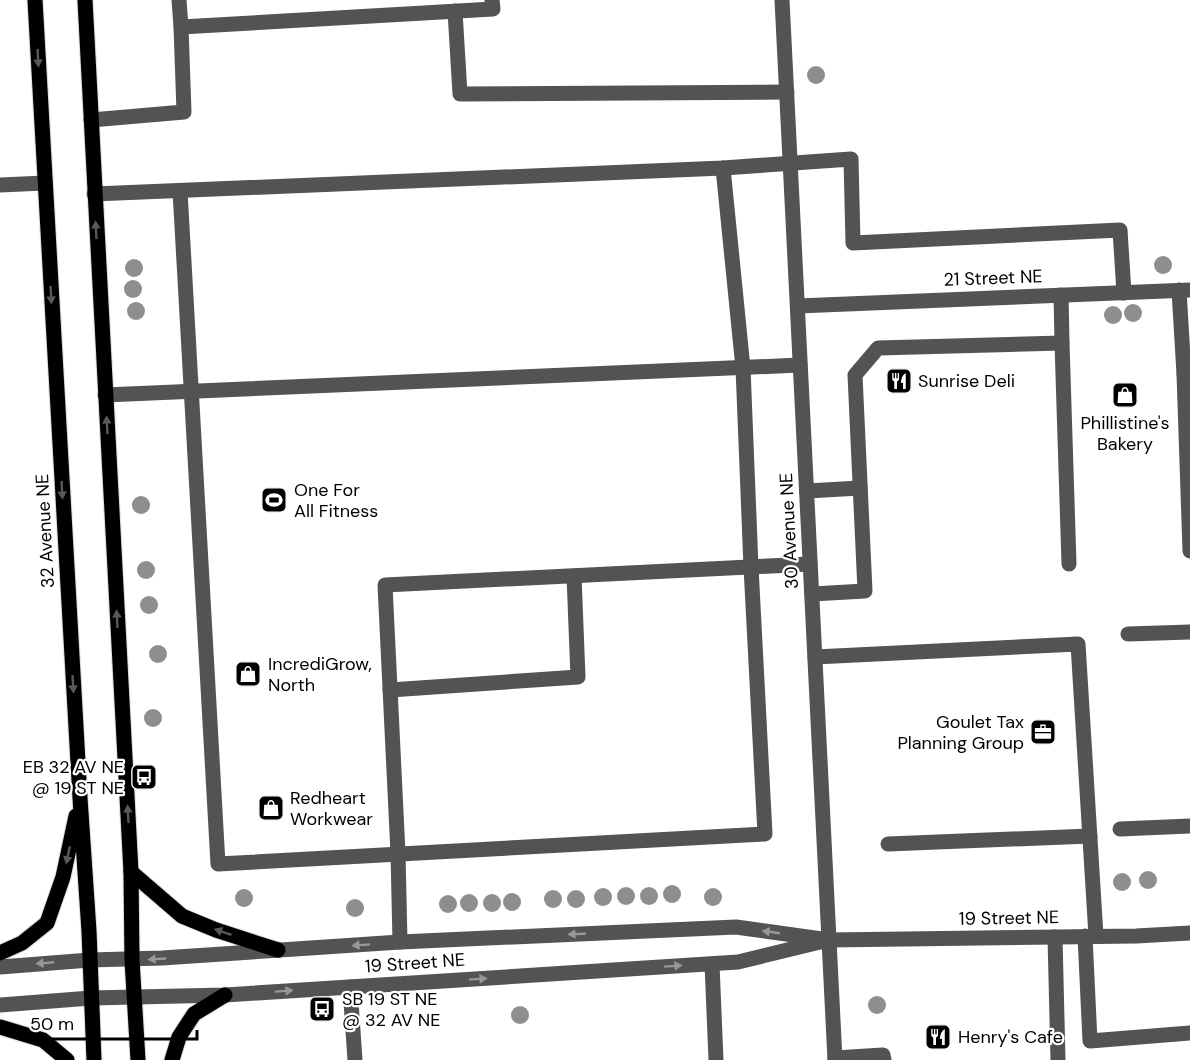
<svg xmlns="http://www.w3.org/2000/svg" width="1190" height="1060" font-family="'DM Sans',sans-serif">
	<rect width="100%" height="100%" fill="#fff"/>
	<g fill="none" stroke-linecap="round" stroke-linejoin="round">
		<g stroke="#dbdbdb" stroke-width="17">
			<g id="major">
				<path d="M35,0L80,798L89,931L94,1060"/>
				<path d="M85,0L131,872L132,960L138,1060"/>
				<path d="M131,872L182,916L216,930L278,950"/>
				<path d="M0,953L22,943L47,923L63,877L76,816"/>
				<path d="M0,1027L43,1040L67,1060"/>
				<path d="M172,1060L179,1037L194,1014L225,995"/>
			</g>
		</g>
		<g stroke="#535353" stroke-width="15">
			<path d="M179,0L181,27L493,9L492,0"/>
			<path d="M782,0L835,1060"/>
			<path d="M455,11L460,94L787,92"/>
			<path d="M91,120L184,112L181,27"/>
			<path d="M0,185L45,183"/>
			<path d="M180,191L218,864L765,834L751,567L743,368L723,168"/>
			<path d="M94,194L723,168L851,159L853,243L1120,230L1124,293"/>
			<path d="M1179,290L1184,374L1190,373"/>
			<path d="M798,306L1190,290"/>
			<path d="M1062,343L1069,564"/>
			<path d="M1184,374L1190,551"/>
			<path d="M105,395L800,365"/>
			<path d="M807,491L860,488"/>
			<path d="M812,594L865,591L855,375L878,348L1062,343L1061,295"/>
			<path d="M1128,634L1190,632"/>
			<path d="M815,657L1078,644L1096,936"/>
			<path d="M390,690L578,677L574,576"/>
			<path d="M1120,829L1190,826"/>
			<path d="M888,844L1090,836"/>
			<path d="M1085,936L1090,1041L1190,1033"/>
			<path d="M1055,937L1058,1060"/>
			<path d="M400,942L398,853L385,585L810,564"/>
			<path d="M712,964L716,1060"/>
			<path d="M0,967L90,960L162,958L400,942L736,927L829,940L1136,936L1190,933"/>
			<path d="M350,987L355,1060"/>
			<path d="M0,1005L91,998L225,995L738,962L820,942"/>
			<path d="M835,1058L883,1055L884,1060"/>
		</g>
		<use href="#major" stroke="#000" stroke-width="15"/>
	</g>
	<g fill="#8e8e8e">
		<circle cx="816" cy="75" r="9"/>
		<circle cx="1163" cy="265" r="9"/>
		<circle cx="134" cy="268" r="9"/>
		<circle cx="133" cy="289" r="9"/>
		<circle cx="136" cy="311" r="9"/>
		<circle cx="1133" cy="313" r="9"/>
		<circle cx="1113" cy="315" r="9"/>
		<circle cx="141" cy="505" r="9"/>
		<circle cx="146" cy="570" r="9"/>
		<circle cx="149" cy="605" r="9"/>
		<circle cx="158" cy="654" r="9"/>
		<circle cx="153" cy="718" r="9"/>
		<circle cx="1148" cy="880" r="9"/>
		<circle cx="1122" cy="882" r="9"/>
		<circle cx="672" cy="894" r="9"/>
		<circle cx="626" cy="896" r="9"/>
		<circle cx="649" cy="896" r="9"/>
		<circle cx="603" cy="897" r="9"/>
		<circle cx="713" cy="897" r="9"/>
		<circle cx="244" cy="898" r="9"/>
		<circle cx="553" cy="899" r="9"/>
		<circle cx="576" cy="899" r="9"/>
		<circle cx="512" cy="902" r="9"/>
		<circle cx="469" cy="903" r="9"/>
		<circle cx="492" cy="903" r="9"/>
		<circle cx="448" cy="904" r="9"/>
		<circle cx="355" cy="908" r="9"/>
		<circle cx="877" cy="1005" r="9"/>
		<circle cx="520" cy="1015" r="9"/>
	</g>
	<defs><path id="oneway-solid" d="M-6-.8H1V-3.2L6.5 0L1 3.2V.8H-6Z" transform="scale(1.5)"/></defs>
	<g fill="#595959">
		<use href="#oneway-solid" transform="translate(38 58) rotate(87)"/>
		<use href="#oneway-solid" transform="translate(96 230) rotate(-93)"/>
		<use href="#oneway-solid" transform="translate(51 295) rotate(87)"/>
		<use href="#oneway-solid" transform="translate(107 425) rotate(-93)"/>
		<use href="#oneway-solid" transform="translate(62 490) rotate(87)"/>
		<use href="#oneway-solid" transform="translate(117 619) rotate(-93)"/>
		<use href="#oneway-solid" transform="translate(73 684) rotate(87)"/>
		<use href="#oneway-solid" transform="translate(128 814) rotate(-93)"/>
		<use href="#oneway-solid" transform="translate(68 855) rotate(102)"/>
		<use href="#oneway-solid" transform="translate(223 932) rotate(-161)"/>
	</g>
	<g fill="#989898">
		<use href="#oneway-solid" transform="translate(771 932) rotate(-172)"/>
		<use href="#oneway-solid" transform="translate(577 934) rotate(177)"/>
		<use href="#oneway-solid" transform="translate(361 945) rotate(176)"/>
		<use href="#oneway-solid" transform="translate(157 959) rotate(177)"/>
		<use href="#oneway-solid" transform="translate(45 963) rotate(175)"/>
		<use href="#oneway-solid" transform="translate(673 966) rotate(-4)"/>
		<use href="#oneway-solid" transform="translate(478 979) rotate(-4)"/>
		<use href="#oneway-solid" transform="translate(284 991) rotate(-4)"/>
	</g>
	<defs>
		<g id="restaurant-square" transform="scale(1.35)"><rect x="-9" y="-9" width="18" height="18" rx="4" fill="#000" stroke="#fff"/><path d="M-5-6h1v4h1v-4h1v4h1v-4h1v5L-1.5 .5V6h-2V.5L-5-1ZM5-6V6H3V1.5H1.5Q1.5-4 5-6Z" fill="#fff"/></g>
		<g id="shop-square" transform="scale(1.35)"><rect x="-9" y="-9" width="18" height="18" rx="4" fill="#000" stroke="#fff"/><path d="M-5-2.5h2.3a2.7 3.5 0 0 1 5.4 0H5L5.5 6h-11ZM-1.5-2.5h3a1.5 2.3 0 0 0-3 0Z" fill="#fff"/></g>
		<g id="stadium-square" transform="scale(1.35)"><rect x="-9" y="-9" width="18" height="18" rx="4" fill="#000" stroke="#fff"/><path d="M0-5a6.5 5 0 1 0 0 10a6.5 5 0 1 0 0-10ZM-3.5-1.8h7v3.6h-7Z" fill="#fff"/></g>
		<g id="office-square" transform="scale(1.35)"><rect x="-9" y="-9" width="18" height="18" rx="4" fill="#000" stroke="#fff"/><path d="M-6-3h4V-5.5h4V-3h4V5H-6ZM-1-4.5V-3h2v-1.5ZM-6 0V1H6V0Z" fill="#fff"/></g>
		<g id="bus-square" transform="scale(1.35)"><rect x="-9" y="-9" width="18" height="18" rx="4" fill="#000" stroke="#fff"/><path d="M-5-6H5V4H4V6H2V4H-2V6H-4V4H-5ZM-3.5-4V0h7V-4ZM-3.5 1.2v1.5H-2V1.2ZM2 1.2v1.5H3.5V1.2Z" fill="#fff"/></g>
	</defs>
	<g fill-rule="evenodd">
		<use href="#restaurant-square" x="899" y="381"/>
		<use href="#shop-square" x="1125" y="395"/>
		<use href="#stadium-square" x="274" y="500"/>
		<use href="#shop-square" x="248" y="674"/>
		<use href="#office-square" x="1043" y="732"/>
		<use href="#bus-square" x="144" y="777"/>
		<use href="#shop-square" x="271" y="808"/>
		<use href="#bus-square" x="322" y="1009"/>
		<use href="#restaurant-square" x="938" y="1037"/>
	</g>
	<g text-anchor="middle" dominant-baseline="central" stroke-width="4.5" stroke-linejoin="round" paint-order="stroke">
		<g font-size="18" fill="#000" stroke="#fff">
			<text transform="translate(993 278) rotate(-2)">21 Street NE</text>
			<text transform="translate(45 531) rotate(-93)">32 Avenue NE</text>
			<text transform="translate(789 531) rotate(-93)">30 Avenue NE</text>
			<text transform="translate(1009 918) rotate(-1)">19 Street NE</text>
			<text transform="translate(415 963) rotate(-4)">19 Street NE</text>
		</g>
		<g font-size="18" fill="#000" stroke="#fff" text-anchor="start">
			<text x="918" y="381">Sunrise Deli</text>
			<text x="1125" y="423" text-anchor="middle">Phillistine's<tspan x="1125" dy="21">Bakery</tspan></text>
			<text x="294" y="490">One For<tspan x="294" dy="21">All Fitness</tspan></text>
			<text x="268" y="664">IncrediGrow,<tspan x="268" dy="21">North</tspan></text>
			<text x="1024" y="722" text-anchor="end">Goulet Tax<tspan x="1024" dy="21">Planning Group</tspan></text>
			<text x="124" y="767" text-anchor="end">EB 32 AV NE<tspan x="124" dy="21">@ 19 ST NE</tspan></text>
			<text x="290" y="798">Redheart<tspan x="290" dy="21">Workwear</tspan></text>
			<text x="342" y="999">SB 19 ST NE<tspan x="342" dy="21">@ 32 AV NE</tspan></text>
			<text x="958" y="1037">Henry's Cafe</text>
		</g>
	</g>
	<path d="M21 1030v9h176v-9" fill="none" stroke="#000000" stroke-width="3"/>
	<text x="30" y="1030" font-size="18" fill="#000000" stroke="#ffffff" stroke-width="4.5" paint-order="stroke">50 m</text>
</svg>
